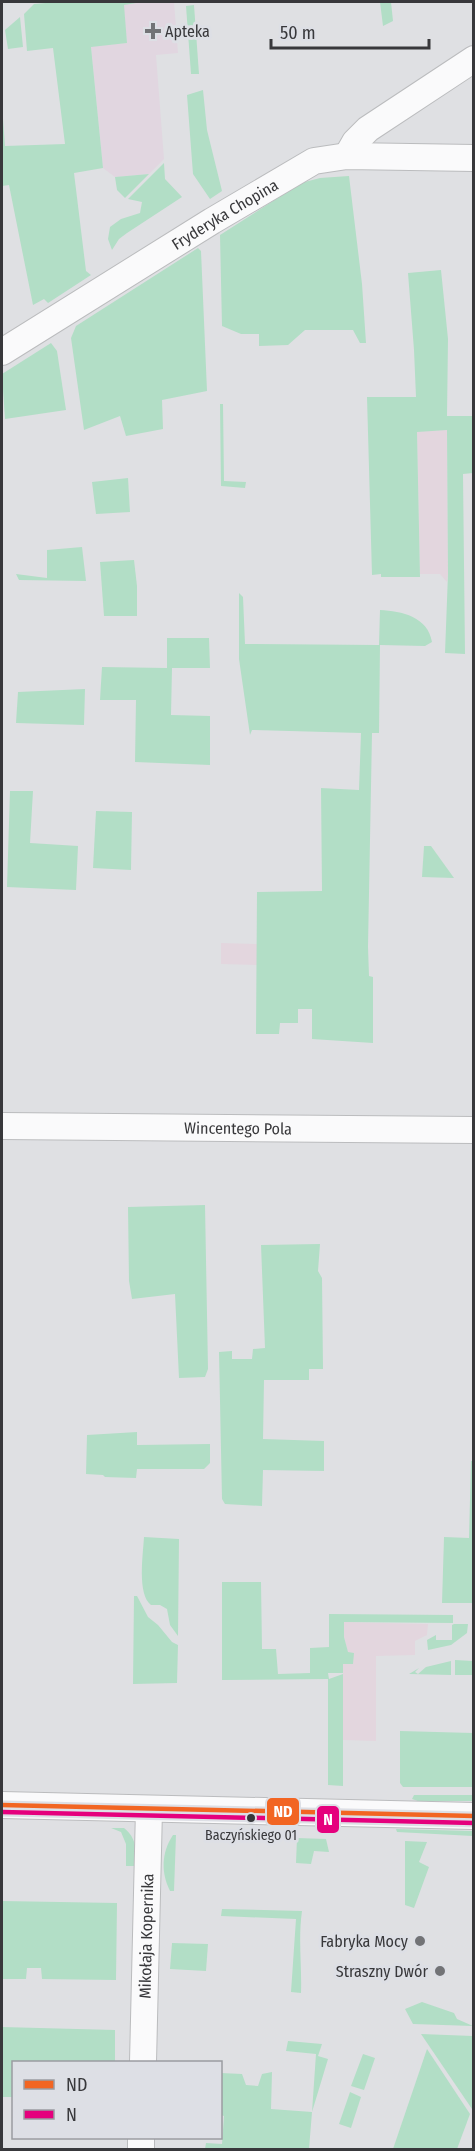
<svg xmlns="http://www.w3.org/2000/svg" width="475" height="2151" font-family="'Fira Sans Condensed',sans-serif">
	<rect width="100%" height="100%" fill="#dfe0e3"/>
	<g fill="#e3d6de">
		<path d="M447,430L448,574L447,582L440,574H420L417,431Z"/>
		<path d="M221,943L257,944V965L221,964Z"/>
		<path d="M344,1622L428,1624L427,1635L415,1641V1655L376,1656V1741L343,1740V1664L353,1653H348L344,1637Z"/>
	</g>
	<path fill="#e1d6e0" d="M136,2H174L178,53L156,55L164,159L149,174L115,177L103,168L91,46L127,43L123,4L136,3Z"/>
	<g fill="#b2dec6">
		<path d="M57,2H136V3L124,5L127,43L91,47L103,168L74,173L86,271L91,275L48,303L44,299L33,305L9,185L2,186V105L5,146L65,144L53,48L27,51L24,14L34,4Z"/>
		<path d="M380,2H391L393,21L383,26Z"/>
		<path d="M194,5L199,74H191L186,6Z"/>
		<path d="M20,17L23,47L8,49L5,30Z"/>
		<path d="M203,90L207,130L222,191L210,199L193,174L187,95Z"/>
		<path d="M164,163L165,179L182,197L127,233L119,239L112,250L108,239L110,227L121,219L140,213L142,202L128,199Z"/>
		<path d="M149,174L125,198L117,190L115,177Z"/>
		<path d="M349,176L362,284L366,343H360L353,330H305L288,345L259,346V334H241L222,326L220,235L301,183L320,178Z"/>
		<path d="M198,248L201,251L207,391L162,400L163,429L126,436L120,416L84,430L71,338L76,326Z"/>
		<path d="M441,270L448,339L447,416H473V473L463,474L465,654L445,653L448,574L447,430L417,432L420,577H381V574L372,575L367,397H416L414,350L408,273Z"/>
		<path d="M51,343L57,351L66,410L5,419L2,374Z"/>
		<path d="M220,404H223L224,481L246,482L245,488L221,486Z"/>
		<path d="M128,478L130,512L96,514L92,482Z"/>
		<path d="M82,547L86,581L19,580L16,574L47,578V550Z"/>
		<path d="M134,560L137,586V616H104L100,562Z"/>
		<path d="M239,593L243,597L245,644L379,645L380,610C402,611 428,617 432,642L425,646L380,645L379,733H372L368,947L369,976L373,977V1043L312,1039V1009H298V1023H280L279,1034H256L257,892L322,891L321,788L359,790L361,733L252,730L250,735L239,659Z"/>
		<path d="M167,638H209L210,668H172L171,715L210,716V765L135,762L136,700H100L102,667L167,668Z"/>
		<path d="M85,689L84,725L16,723L18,692Z"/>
		<path d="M10,791H33L30,843L78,846L76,890L7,887Z"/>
		<path d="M96,811L132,812L131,870L93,868Z"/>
		<path d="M424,846H431L454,878L422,877Z"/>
		<path d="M205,1205L208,1369L205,1377L179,1378L175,1294L132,1299L129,1281L128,1207Z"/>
		<path d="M320,1244L318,1271L322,1278L323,1369H309V1380H264L263,1439L324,1441V1471L263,1470L262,1506L225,1504L222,1499L219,1352L232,1351V1359H252L253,1349L265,1348L261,1245Z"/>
		<path d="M137,1432V1445L210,1444V1463L204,1469H137L136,1478L105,1477L103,1475L86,1474L87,1435Z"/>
		<path d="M471,1461H474L473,1603H442L444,1537L469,1538Z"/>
		<path d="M144,1537L179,1539L178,1636L170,1625L167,1609L160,1605H151C137,1594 143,1555 144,1537Z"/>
		<path d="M222,1582H261L262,1649H276L278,1674L310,1673V1648L329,1647V1614L453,1615V1623L344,1622V1637L348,1652L354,1653L353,1664H343V1673H328L329,1679L343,1674V1786L328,1785V1679L222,1680Z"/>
		<path d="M134,1596H137L148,1617L158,1625L172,1642L178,1645L177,1683L133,1684Z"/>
		<path d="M454,1624H468L467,1633L451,1645L428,1650L427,1640L436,1635V1640H452V1625Z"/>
		<path d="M455,1660L473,1661V1675H455Z"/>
		<path d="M451,1661V1675L409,1674L419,1668L415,1672L418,1674L426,1667Z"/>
		<path d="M400,1731L473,1733V1787H403L400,1783Z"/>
		<path d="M414,1795H473V1801H418L412,1799Z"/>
		<path d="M111,1828H124C137,1838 136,1851 137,1866H126V1844L121,1832Z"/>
		<path d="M396,1829L473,1831V1836L397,1832Z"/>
		<path d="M173,1835H176L174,1891H170C161,1873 161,1853 173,1835Z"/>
		<path d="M297,1838L326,1839L329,1852L314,1851L311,1864L296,1863Z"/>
		<path d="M405,1841L427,1842L419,1862L429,1867L414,1908L405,1905Z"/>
		<path d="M2,1901L117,1903L116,1980L42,1979L41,1968H27L26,1979H2Z"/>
		<path d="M222,1909L302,1911C298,1939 302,1965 301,1993L291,1992L296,1919L221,1916Z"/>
		<path d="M172,1943L208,1944L206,1971L170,1969Z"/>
		<path d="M422,2002L454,2013L457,2019L473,2026L413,2024L405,2009Z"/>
		<path d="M2,2027L115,2030V2062H14L13,2097H2Z"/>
		<path d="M421,2034L473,2036L474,2104L472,2109Z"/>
		<path d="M288,2041L322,2044L318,2056L328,2059L312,2112L309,2149H205L206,2143L222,2144L224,2116L221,2115V2073L242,2074L246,2085L258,2086L262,2074L272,2072L271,2109L312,2112L316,2054L286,2051Z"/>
		<path d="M427,2049L470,2114L457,2149H393Z"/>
		<path d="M363,2054L375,2058L364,2090L351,2086Z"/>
		<path d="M350,2092L361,2097L351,2128L339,2124Z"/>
	</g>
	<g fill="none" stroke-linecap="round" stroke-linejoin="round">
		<g stroke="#bbbcbe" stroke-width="28">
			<g id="minor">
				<path d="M347,156L355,142L368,129L474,59"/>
				<path id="s1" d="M2,352L212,221L314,161L347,156L474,158"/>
				<path id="s2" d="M2,1126L474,1130"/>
				<path d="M2,1805L474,1816"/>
				<path id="s3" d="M143,2062L149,1809"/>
				<path d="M141,2150V2138"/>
			</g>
		</g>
		<use href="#minor" stroke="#fafafb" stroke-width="26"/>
		<g stroke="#dddfe5" stroke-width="9">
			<path id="bus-1" d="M2,1805L474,1816"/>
		</g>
		<g stroke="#dddfe5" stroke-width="9">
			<path id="bus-2" d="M2,1812L474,1823"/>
		</g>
		<use href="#bus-1" stroke="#f26522" stroke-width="4.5"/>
		<use href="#bus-2" stroke="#e5007d" stroke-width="4.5"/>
	</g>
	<g fill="#727376" stroke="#dddfe5" stroke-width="2">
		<path d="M150 22h6v6h6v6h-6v6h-6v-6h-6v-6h6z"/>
		<circle cx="420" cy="1941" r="6"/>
		<circle cx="440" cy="1971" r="6"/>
	</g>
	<circle fill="#38383b" stroke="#dddfe5" stroke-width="2" cx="251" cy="1818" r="5"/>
	<g text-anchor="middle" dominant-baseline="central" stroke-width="6" stroke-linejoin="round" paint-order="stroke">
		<g font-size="14" fill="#38383b" stroke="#dddfe5">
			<text x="251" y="1835">Baczyńskiego 01</text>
		</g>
		<g font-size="16" fill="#38383b" stroke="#dddfe5" text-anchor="end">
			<text x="165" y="31" text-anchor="start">Apteka</text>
			<text x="408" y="1941">Fabryka Mocy</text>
			<text x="428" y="1971">Straszny Dwór</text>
		</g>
		<g font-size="16" fill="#38383b" stroke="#dddfe5">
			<text stroke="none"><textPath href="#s1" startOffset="262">Fryderyka Chopina</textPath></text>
			<text stroke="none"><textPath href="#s2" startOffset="236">Wincentego Pola</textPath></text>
			<text stroke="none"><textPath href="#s3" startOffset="126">Mikołaja Kopernika</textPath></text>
		</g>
	</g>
	<g stroke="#dddfe5" stroke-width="2">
		<rect x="266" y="1797" width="34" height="29" rx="6" fill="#f26522"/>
		<rect x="316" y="1805" width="24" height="29" rx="6" fill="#e5007d"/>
	</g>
	<g font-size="16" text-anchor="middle" font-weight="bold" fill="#fff">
		<text x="283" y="1817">ND</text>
		<text x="328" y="1825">N</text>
	</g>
	<rect width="475" height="2151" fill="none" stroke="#38383b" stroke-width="6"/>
	<rect x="12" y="2061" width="210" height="78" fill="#dddfe5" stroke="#9b9ca1" stroke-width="1.5"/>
	<rect x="24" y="2080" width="30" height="9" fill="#f26522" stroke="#9b9ca1" stroke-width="1.5"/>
	<text x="66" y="2091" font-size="18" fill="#38383b">ND</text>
	<rect x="24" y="2110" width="30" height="9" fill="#e5007d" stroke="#9b9ca1" stroke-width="1.5"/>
	<text x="66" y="2121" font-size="18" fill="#38383b">N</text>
	<path d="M271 39v9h158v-9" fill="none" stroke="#38383b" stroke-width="3"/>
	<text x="280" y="39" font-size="18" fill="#38383b" stroke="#dddfe5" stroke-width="4.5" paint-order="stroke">50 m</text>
</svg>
